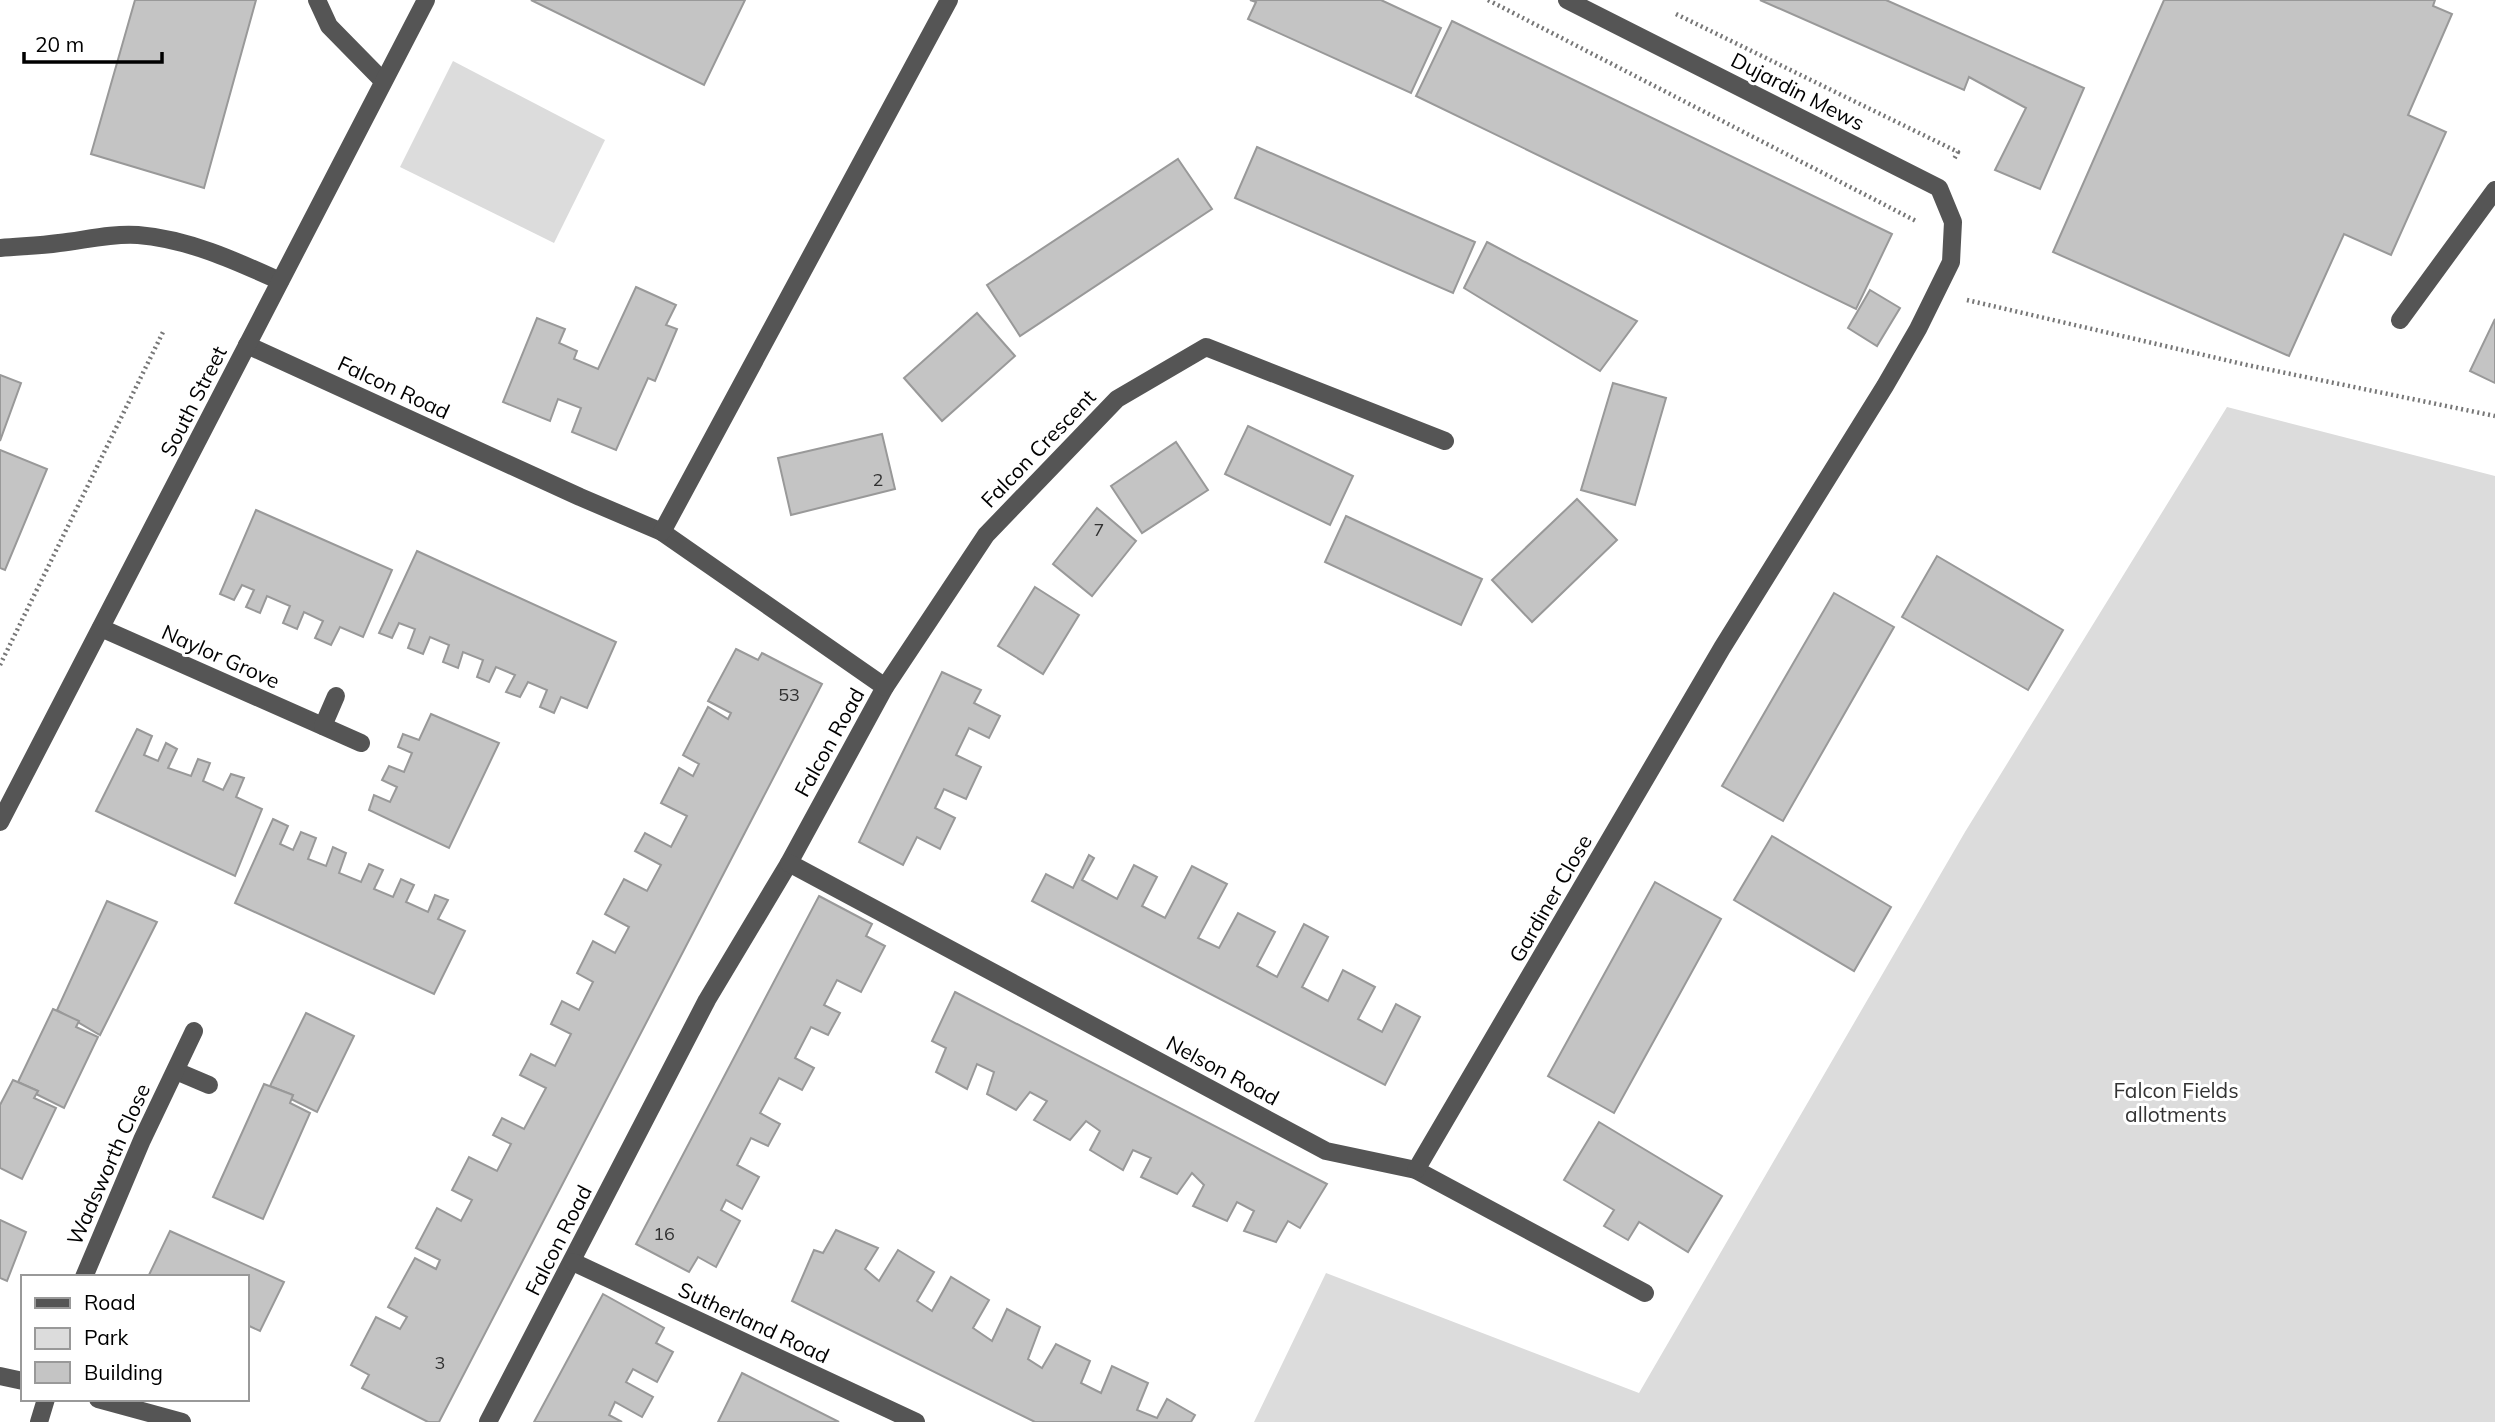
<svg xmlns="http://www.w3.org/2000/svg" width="2495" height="1422" font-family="Mulish,sans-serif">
	<rect width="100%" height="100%" fill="#fff"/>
	<g fill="#dcdcdc">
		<path d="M453,61L605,140L554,243L400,167Z"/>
		<path d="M2227,407L2495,476V1422H1254L1326,1273L1639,1393L1965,832Z"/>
	</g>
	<g fill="#c4c4c4" stroke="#999" stroke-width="2">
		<path d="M135,0H256L204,188L91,154Z"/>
		<path d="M531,0H745L704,85Z"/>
		<path d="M1250,0H1381L1441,28L1411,93L1248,19L1256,2Z"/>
		<path d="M1760,0H1886L2084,88L2040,189L1995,170L2026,108L1969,77L1964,90Z"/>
		<path d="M2164,0H2435L2433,6L2452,14L2408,115L2446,132L2391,255L2344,234L2289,356L2053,252Z"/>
		<path d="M1452,21L1892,234L1856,309L1416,96Z"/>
		<path d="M1257,147L1475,242L1453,293L1235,198Z"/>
		<path d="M1178,159L1212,209L1020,336L987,285Z"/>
		<path d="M1487,242L1637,321L1600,371L1464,288Z"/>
		<path d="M636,287L676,305L666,325L677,329L655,381L648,378L616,450L572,432L581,408L558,399L550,421L503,402L537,318L565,329L559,343L577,351L574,359L598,369Z"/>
		<path d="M1870,290L1900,308L1877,346L1848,328Z"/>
		<path d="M977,313L1015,356L942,421L904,378Z"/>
		<path d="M2495,319V383L2470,371Z"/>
		<path d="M0,375L21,383L0,441Z"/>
		<path d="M1613,383L1666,398L1635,505L1581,490Z"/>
		<path d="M1248,426L1353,476L1330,525L1225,474Z"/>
		<path d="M882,434L895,489L791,515L778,458Z"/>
		<path d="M1176,442L1208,490L1142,533L1111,486Z"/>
		<path d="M0,450L47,469L5,570L0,568Z"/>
		<path d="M1577,499L1617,540L1532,622L1492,580Z"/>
		<path d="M1097,508L1136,541L1092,596L1053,564Z"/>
		<path d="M256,510L392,570L363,637L340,627L331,645L315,638L323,621L304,612L297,629L283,623L290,606L267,596L260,613L246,607L254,590L242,585L234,600L220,594Z"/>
		<path d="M1346,516L1482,579L1461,625L1325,562Z"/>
		<path d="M417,551L616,642L587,708L561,697L554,713L540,707L547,690L528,682L520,697L506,692L515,675L496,667L489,682L477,677L483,660L463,652L458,668L443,662L449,645L430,637L423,654L408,648L415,629L399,623L392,638L379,633Z"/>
		<path d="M1937,556L2063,630L2028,690L1902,617Z"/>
		<path d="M1035,587L1079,615L1043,674L998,646Z"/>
		<path d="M1834,593L1894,627L1783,821L1722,786Z"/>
		<path d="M736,649L758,660L762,653L822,684L439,1422H428L362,1388L369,1375L351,1365L376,1317L400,1329L407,1317L388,1307L415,1258L436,1269L440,1260L416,1248L437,1208L461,1221L472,1200L452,1190L469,1157L497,1171L511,1144L493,1135L502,1118L524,1129L546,1088L520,1075L531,1054L555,1066L571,1034L551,1024L562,1001L579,1010L593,982L577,973L593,941L615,953L629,927L605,914L624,879L647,891L661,865L635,851L645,833L671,847L687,816L661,803L679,768L693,776L699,764L683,755L708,707L728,719L731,713L708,701Z"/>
		<path d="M942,672L981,690L974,703L1000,716L989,738L969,728L956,755L981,767L966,799L944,789L935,808L955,818L940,849L917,837L903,865L859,842Z"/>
		<path d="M431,714L499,743L449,848L369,810L374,795L390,802L397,787L382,780L389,766L404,772L412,753L398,747L403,734L419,740Z"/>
		<path d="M137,729L152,736L144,755L158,761L166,743L177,749L168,768L191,776L198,759L210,763L203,781L223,790L231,774L244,778L236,797L262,809L235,876L96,811Z"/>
		<path d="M273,819L288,826L280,844L293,850L301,832L316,838L308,859L326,866L333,847L346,853L339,873L361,882L369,864L383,870L374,889L393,897L401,879L414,885L406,902L428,912L435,895L448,900L438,919L465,931L434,994L235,903Z"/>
		<path d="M1772,836L1891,907L1854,971L1734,900Z"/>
		<path d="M1089,855L1094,858L1082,880L1117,899L1134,865L1157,877L1142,906L1165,918L1192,866L1227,884L1198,938L1219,948L1238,913L1275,932L1257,966L1277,977L1304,924L1328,937L1302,987L1328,1001L1343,970L1375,987L1358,1019L1382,1032L1396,1004L1420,1017L1385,1085L1032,901L1046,874L1073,888Z"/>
		<path d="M1655,882L1721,919L1614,1113L1548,1076Z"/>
		<path d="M819,896L872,924L866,936L885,946L861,992L837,980L824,1005L840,1013L828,1035L811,1027L795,1058L814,1068L802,1090L779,1078L760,1113L780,1124L768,1146L751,1138L737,1165L759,1177L742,1209L726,1200L721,1210L740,1221L716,1267L698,1257L689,1272L636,1244Z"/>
		<path d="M107,901L157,922L100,1035L57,1010Z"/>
		<path d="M955,992L1327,1184L1300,1228L1288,1221L1276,1242L1244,1231L1254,1211L1237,1202L1227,1221L1193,1206L1204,1185L1192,1173L1177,1194L1141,1177L1151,1158L1133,1150L1123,1170L1090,1150L1100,1131L1086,1121L1070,1140L1034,1120L1047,1101L1030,1092L1016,1110L987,1094L994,1072L977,1064L967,1089L936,1072L946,1048L932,1041Z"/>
		<path d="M53,1009L79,1021L76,1027L98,1037L64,1108L36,1094L38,1091L18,1082Z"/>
		<path d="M306,1013L354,1036L317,1112L291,1099L293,1095L270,1086Z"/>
		<path d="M13,1080L38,1091L34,1098L56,1108L22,1179L0,1168V1105Z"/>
		<path d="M264,1084L293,1095L290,1103L310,1113L263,1219L213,1197Z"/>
		<path d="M1599,1122L1722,1196L1688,1252L1639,1222L1628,1240L1604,1226L1614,1210L1564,1180Z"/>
		<path d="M0,1220L26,1232L7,1281L0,1278Z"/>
		<path d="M836,1230L878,1248L865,1269L879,1281L898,1250L934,1272L917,1301L932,1311L951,1277L989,1300L973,1328L992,1341L1007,1309L1040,1327L1028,1359L1042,1368L1056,1344L1090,1361L1081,1383L1101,1393L1112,1366L1148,1383L1137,1410L1157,1418L1167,1399L1195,1415L1191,1422H1035L792,1301L814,1250L823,1253Z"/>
		<path d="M170,1231L284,1282L260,1331L247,1325V1277H148Z"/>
		<path d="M603,1294L664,1328L656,1343L673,1352L657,1382L633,1369L626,1382L653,1397L642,1417L615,1402L609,1415L622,1422H534Z"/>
		<path d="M742,1373L839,1422H718Z"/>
	</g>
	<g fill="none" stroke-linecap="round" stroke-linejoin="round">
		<g stroke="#777" stroke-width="4.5" stroke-dasharray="2 3.5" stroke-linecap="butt">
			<path d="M1488,0L1916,221"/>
			<path d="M1676,14L1958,152L1953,161"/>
			<path d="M1967,300L2247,365L2495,416"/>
			<path d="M0,665L164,330"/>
		</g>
		<g stroke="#555" stroke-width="18">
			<path d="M317,0L329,26L383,81"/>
			<path d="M0,248C20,246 39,246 59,243C85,240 112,233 138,235C188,239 236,261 280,281"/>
			<path d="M2400,320L2495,190"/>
			<path d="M247,345L580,497L662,532L885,687L789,863L707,1000L488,1422"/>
			<path d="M662,532L949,0"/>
			<path d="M101,628L361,743"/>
			<path d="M885,687L986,535L1117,399L1206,347L1445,441"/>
			<path d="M323,726L336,696"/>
			<path d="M0,822L426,0"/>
			<path d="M789,863L1326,1151L1416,1170L1645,1293"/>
			<path d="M176,1071L209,1085"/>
			<path d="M1416,1170L1722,648L1885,386L1918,329L1951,262L1953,222L1939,188L1567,0"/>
			<path d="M573,1262L916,1422"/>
			<path d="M84,1277L142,1140L194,1031"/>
			<path d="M0,1376L23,1381"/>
			<path d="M98,1399L182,1422"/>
			<path d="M39,1422L46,1399"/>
		</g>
	</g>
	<g text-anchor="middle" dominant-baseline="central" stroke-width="6" stroke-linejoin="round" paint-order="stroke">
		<g font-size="18" fill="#313131">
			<text x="878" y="479">2</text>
			<text x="1099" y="529">7</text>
			<text x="789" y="694">53</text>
			<text x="664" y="1233">16</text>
			<text x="440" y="1362">3</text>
		</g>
		<g font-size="21" fill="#000" stroke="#fff">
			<text transform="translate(1798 91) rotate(27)">Dujardin Mews</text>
			<text transform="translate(394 387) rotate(25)">Falcon Road</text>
			<text transform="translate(193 401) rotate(-63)">South Street</text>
			<text transform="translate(1038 448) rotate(-46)">Falcon Crescent</text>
			<text transform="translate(221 656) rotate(24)">Naylor Grove</text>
			<text transform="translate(829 742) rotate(-61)">Falcon Road</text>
			<text transform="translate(1550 898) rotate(-60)">Gardiner Close</text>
			<text transform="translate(1223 1070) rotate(28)">Nelson Road</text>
			<text transform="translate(108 1164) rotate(-66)">Wadsworth Close</text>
			<text transform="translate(558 1240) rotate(-63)">Falcon Road</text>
			<text transform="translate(754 1322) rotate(25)">Sutherland Road</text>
		</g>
		<g font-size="21" fill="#333" stroke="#fff">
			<text x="2176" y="1090">Falcon Fields<tspan x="2176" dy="24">allotments</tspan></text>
		</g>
	</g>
	<rect x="21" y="1275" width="228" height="126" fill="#ffffff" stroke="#999999" stroke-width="2"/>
	<rect x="35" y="1298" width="35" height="10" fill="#555555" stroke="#999999" stroke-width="2"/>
	<text x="84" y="1310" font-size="21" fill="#000000">Road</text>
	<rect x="35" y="1328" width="35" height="21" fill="#dcdcdc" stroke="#999999" stroke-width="2"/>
	<text x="84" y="1345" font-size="21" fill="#000000">Park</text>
	<rect x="35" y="1362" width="35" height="21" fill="#c4c4c4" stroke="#999999" stroke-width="2"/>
	<text x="84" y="1380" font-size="21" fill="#000000">Building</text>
	<path d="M24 52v10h138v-10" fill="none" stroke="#000000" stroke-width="3.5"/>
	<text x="35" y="52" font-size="21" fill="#000000" stroke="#ffffff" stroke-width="5" paint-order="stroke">20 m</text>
</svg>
